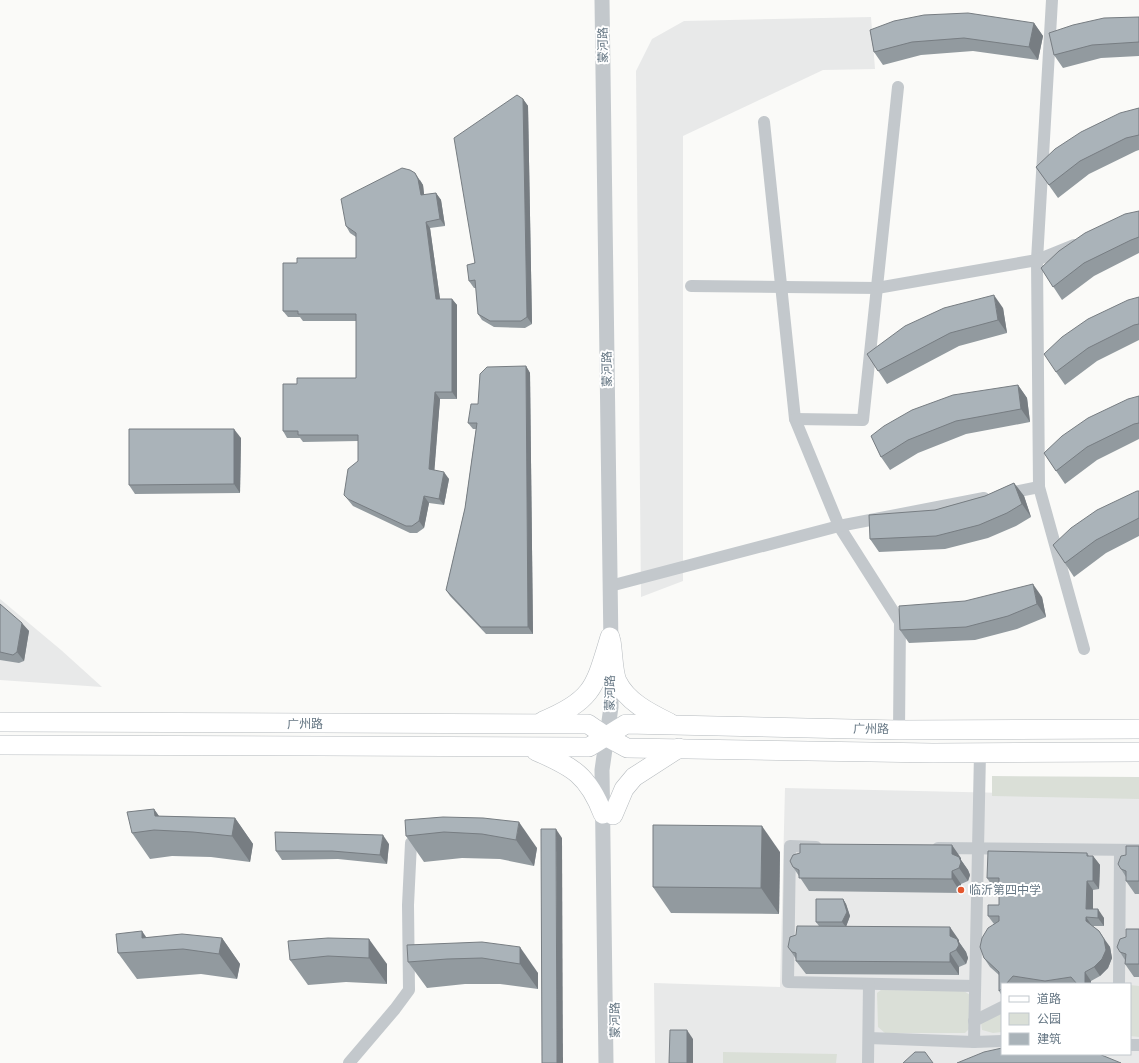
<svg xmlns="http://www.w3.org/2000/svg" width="1139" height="1063" font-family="'DM Sans','Noto Sans SC',sans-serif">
	<rect width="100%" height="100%" fill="#fafaf8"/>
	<g fill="#e8e9e9" fill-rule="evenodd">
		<path d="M871,17L875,69L823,70L683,136V581L641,597L636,71L652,39L684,21Z"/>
		<path d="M0,599L61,650L102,687L0,680Z"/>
		<path d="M785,788L1139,796V1063H655L654,983L780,987ZM1002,984H1130V1054H1002Z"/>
	</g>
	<g fill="#dadfd7">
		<path d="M992,776L1139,777V799L992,796Z"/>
		<path d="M1130,985L1139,986V1037L1130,1036Z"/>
		<path d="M881,990L964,991L970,995V1028L965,1033H885L878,1027L877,993Z"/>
		<path d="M1002,1013V1032L993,1033L982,1030L981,1023Z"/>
		<path d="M723,1052L837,1054L836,1063H723Z"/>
	</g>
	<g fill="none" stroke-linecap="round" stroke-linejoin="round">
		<g stroke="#b5babe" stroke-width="20">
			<g id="primary">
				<path d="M611,641C613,652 613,672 617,681C627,702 650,713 670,723"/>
				<path d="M543,721C594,700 595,686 610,637"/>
				<path d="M0,722L588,724L607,737L627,748L933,753L1139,752"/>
				<path d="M0,745L589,747L626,724L899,730L1139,729"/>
				<path d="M536,751C573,767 588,775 603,814"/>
				<path d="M613,815L624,789L634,777L679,748"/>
			</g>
		</g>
		<g stroke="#c3c8cc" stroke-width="12">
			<path d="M1052,0L1037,260L1039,487L1084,649"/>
			<path d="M764,122L795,419L839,526L900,622L899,730"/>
			<path d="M691,286L877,288L1037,260L1074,245"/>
			<path d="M795,419L863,420L898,87"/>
			<path d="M1004,494L1039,487"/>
			<path d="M610,586L839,526L984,498"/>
			<path d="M816,847L790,846L788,982L975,986"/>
			<path d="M938,848L1139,850"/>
			<path d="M1119,984L1120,851"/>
			<path d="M974,1021L1002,1007"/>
			<path d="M869,1038L974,1042L1002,1041"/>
			<path d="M974,1042L980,753"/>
			<path d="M1130,1045H1139"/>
			<path d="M349,1063L395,1009L409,990L408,905L411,843"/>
			<path d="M868,1063L869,984"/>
		</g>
		<g stroke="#c3c8cc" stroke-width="15">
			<path d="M602,0L611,647"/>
			<path d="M606,1063L602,770L611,707V669"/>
		</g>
		<use href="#primary" stroke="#fff" stroke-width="19"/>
	</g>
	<g fill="#929a9f">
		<path d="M1139,17V56L1101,58L1063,68L1054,55Z"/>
		<path d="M1034,23L1043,36L1038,60L973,51L921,55L883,65L874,52L870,30Z"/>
		<path d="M523,99L528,106L532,324L525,328L494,327L482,320L478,314L476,288H474L469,281Z"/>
		<path d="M1139,108V150L1136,151L1089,174L1058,198L1036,167Z"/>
		<path d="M420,180L423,185L424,195L436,193L441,200L445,226L430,228L440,299H452L457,305V399H440L434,470L449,479L444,505L429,503L424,528L417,533H410L353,506L344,495L358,461V441L303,442L300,438H287L283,431L297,384L356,378V321H303L300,317H288L283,311L297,263L356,258V237L350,233L346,226Z"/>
		<path d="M1139,211V253L1094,276L1062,300L1041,268Z"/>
		<path d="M1139,297V340L1097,361L1065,385L1056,372Z"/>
		<path d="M1003,308L1007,333L959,346L887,384L867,354Z"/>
		<path d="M526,366L530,373L533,634H486L450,596L446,590L465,508L476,429H473L468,423L478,404Z"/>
		<path d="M1018,385L1027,398L1030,422L966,434L918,453L890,470L881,457L871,436Z"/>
		<path d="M1139,396V439L1097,460L1065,484L1044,453Z"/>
		<path d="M241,438L240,493L135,494L129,485Z"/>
		<path d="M1014,483L1024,496L1031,517L1016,526L988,538L945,549L879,552L870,539L935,510L985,496Z"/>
		<path d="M1139,491V536L1106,553L1074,577L1053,545Z"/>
		<path d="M1042,597L1046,617L1017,629L975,640L909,643L900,630Z"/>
		<path d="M0,604L29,631L24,661L19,663L0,660Z"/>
		<path d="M154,809L159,816L235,818L253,844L250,862L211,857L172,856L150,859L132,833Z"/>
		<path d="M483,818L537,848L534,866L500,859L462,858L424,862L406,836Z"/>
		<path d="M389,844L387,864L338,859L282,860L276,851Z"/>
		<path d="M1139,846V894H1135L1126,881V877L1121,869L1126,855Z"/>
		<path d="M780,852L779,914L671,913L653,887Z"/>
		<path d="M1087,853L1089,856H1093L1100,865L1099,889L1093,890V909L1104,918V926H1093L1099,931L1110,947L1112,958L1108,968L1100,976L1091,981V984H1002V996L999,991V975L990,967L984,958L994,924L988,916L999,905V887H993L987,878Z"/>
		<path d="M961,858V860L968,870L970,875L968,881L961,884V893L809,891L793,867Z"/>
		<path d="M843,899L846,904L850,916L846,926L959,940V942L966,952L968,958L966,964L959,967V975L806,974L796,961V959L788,947L819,926L816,922Z"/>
		<path d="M1139,929V977H1134L1125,964V960L1120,952L1126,937Z"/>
		<path d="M146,937L222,938L240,964L237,979L201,974L137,979L118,953Z"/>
		<path d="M328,938L387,964V984L346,982L308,985L290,960Z"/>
		<path d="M482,942L538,973V989L500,984H465L427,988L408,962Z"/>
	</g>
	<g fill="#777d82">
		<path d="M1034,23L1043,36L1038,60L1029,47Z"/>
		<path d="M523,99L528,106L532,324L527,317Z"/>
		<path d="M415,173L423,185L425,202L421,195Z"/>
		<path d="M436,193L441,200L445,226L440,219Z"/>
		<path d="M426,222L430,228L441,306L436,299Z"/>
		<path d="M994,295L1003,308L1007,333L998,320Z"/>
		<path d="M452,299L457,305V399L452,392Z"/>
		<path d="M526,366L530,373L533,634L528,627Z"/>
		<path d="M1018,385L1027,398L1030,422L1021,409Z"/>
		<path d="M435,392L440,399L434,476L429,469Z"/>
		<path d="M234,429L241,438L240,493L234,484Z"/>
		<path d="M444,472L449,479L444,505L439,499Z"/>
		<path d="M1014,483L1024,496L1031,517L1022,504Z"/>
		<path d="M424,496L429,503L424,528L419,521Z"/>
		<path d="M1033,584L1042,597L1046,617L1037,604Z"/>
		<path d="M22,623L29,631L24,661L17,652Z"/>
		<path d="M154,809L169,831L155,816Z"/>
		<path d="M235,818L253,844L250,862L232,836Z"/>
		<path d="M519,822L537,848L534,866L516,840Z"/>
		<path d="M762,826L780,852L779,914L761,888Z"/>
		<path d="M556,829L562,838L563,1063H557Z"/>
		<path d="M383,835L389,844L387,864L380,855Z"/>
		<path d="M952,845L961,858V860L968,870L970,875L968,881L959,868L952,854Z"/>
		<path d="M1093,856L1100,865L1099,889L1093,881Z"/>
		<path d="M952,871L961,884V893L952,879Z"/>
		<path d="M1087,881L1093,890V918L1086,909Z"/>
		<path d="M843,899L846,904L850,916L846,927L842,922Z"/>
		<path d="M1098,909L1104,918V926L1098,918Z"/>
		<path d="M1086,917L1092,926L1086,921Z"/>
		<path d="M950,927L959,940V942L966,952L968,958L966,964L956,950L950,936Z"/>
		<path d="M142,931L155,950L142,938Z"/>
		<path d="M222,938L240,964L237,979L219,954Z"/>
		<path d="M369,939L387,964V984L369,958Z"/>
		<path d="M1104,939L1110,947L1112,958L1108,968L1100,976L1094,967Z"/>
		<path d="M520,947L538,973V989L520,964Z"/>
		<path d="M950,953L959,967V975L950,962Z"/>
		<path d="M1085,972L1091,981V984H1085Z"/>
		<path d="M687,1030L693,1039V1063H687Z"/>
	</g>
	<g fill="#aab3b9" stroke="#777d82">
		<path d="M968,13L1034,23L1029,47L964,38L912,42L874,52L870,30L894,21L924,15Z"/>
		<path d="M1139,17V42L1092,45L1054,55L1049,33L1073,25L1104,18Z"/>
		<path d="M517,95L523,99L527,317L521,321H490L478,314L475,280L469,281L467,265L475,263L454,138Z"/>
		<path d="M1139,108V135L1126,138L1080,161L1049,185L1036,167L1055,149L1081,132L1120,113Z"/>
		<path d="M402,168L410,170L415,173L418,179L421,195L436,193L440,219L426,222L436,299H452V392H435L429,469L444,472L439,499L424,496L419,521L412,526H406L348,499L344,495L348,469L358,461V435H298V431H283V384H297V378H356V314H298V311H283V263H297V258H356V233L346,226L341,199Z"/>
		<path d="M1139,211V237L1131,240L1084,263L1053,287L1041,268L1059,251L1085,233L1125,214Z"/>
		<path d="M994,295L998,320L950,333L878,371L867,354L905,326L944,308Z"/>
		<path d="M1139,297V324L1134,325L1088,348L1056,372L1044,354L1062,337L1088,319L1128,300Z"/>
		<path d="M526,366L528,627H481L446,590L465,508L477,423H468L471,404H478L480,374L487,367Z"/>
		<path d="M1018,385L1021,409L956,421L908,440L881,457L871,436L884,426L912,410L953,395Z"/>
		<path d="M1139,396V423L1134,424L1087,447L1056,471L1044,453L1062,436L1088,418L1128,399Z"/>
		<path d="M129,429H234V484L129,485Z"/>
		<path d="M1014,483L1022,504L1007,513L979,525L936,536L870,539L869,515L935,510L985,496Z"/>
		<path d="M1137,491H1139V518L1096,540L1065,563L1053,545L1071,528L1097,510Z"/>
		<path d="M1033,584L1037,604L1008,616L966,627L900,630L899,606L965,601Z"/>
		<path d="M0,604L22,623L17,652L13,655L0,652Z"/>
		<path d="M154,809L155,816L235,818L232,836L193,832L154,830L132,833L127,812Z"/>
		<path d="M443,817L483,818L519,822L516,840L482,834L444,832L406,836L405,820Z"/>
		<path d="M653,825L762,826L761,888L653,887Z"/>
		<path d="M541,829H556L557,1063H542Z"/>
		<path d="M275,832L383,835L380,855L332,851H276Z"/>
		<path d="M800,844L952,845V854L959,857L961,862L959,868L952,871V879L799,878V870L793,867L790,861L793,855L800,853Z"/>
		<path d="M1126,846H1139V881H1126V871L1121,869L1118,864L1121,856L1126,855Z"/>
		<path d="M988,851L1087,853V856H1093V881H1087L1086,909H1098V918L1086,917V921L1099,931L1104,939L1106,950L1102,959L1094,967L1085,972V984H1077L1071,977L1045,981L1013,976L1006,984H1002V988L999,991V972L984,958L980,947L982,938L988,928L999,921V916H988V905H999V878H987Z"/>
		<path d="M816,899H843L847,912L842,922H816Z"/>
		<path d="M797,926L950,927V936L957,939L959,945L956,950L950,953V962L796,961V953L792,952L788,947L790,937L796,935Z"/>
		<path d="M1126,929H1139V964H1125L1126,954L1120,952L1117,947L1120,939L1126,937Z"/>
		<path d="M142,931V938L182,934L222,938L219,954L183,949L118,953L116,934Z"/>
		<path d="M328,938L369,939V958L328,956L290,960L288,941Z"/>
		<path d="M482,942L520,947V964L482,958L447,959L408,962L407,945Z"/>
		<path d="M670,1030H687V1063H669Z"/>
		<path d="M1002,1048V1054H1099L1121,1063H957L984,1052Z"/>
		<path d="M915,1052H925L933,1063H903Z"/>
	</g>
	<circle fill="#e4572e" stroke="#fff" stroke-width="1.5" cx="961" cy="890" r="4"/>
	<g text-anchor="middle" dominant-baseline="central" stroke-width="4" stroke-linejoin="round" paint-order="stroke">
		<g font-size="12" fill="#657683" stroke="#fff">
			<text transform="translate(603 45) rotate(-91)">蒙河路</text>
			<text transform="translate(607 369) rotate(-91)">蒙河路</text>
			<text transform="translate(610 693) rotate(-89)">蒙河路</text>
			<text x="305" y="724">广州路</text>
			<text transform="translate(871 729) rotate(1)">广州路</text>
			<text transform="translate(615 1020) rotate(-91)">蒙河路</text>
		</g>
		<g font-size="12" fill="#657683" stroke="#fff" text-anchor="start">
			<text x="969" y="890">临沂第四中学</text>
		</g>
	</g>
	<rect x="1001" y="983" width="130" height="72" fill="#ffffff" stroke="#c1c8cd"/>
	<rect x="1009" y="996" width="20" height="6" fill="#ffffff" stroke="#c1c8cd"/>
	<text x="1037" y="1003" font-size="12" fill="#657683">道路</text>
	<rect x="1009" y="1013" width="20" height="12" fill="#dadfd7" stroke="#c1c8cd"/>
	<text x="1037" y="1023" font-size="12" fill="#657683">公园</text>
	<rect x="1009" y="1033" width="20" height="12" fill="#aab3b9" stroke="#c1c8cd"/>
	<text x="1037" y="1043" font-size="12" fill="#657683">建筑</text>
</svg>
